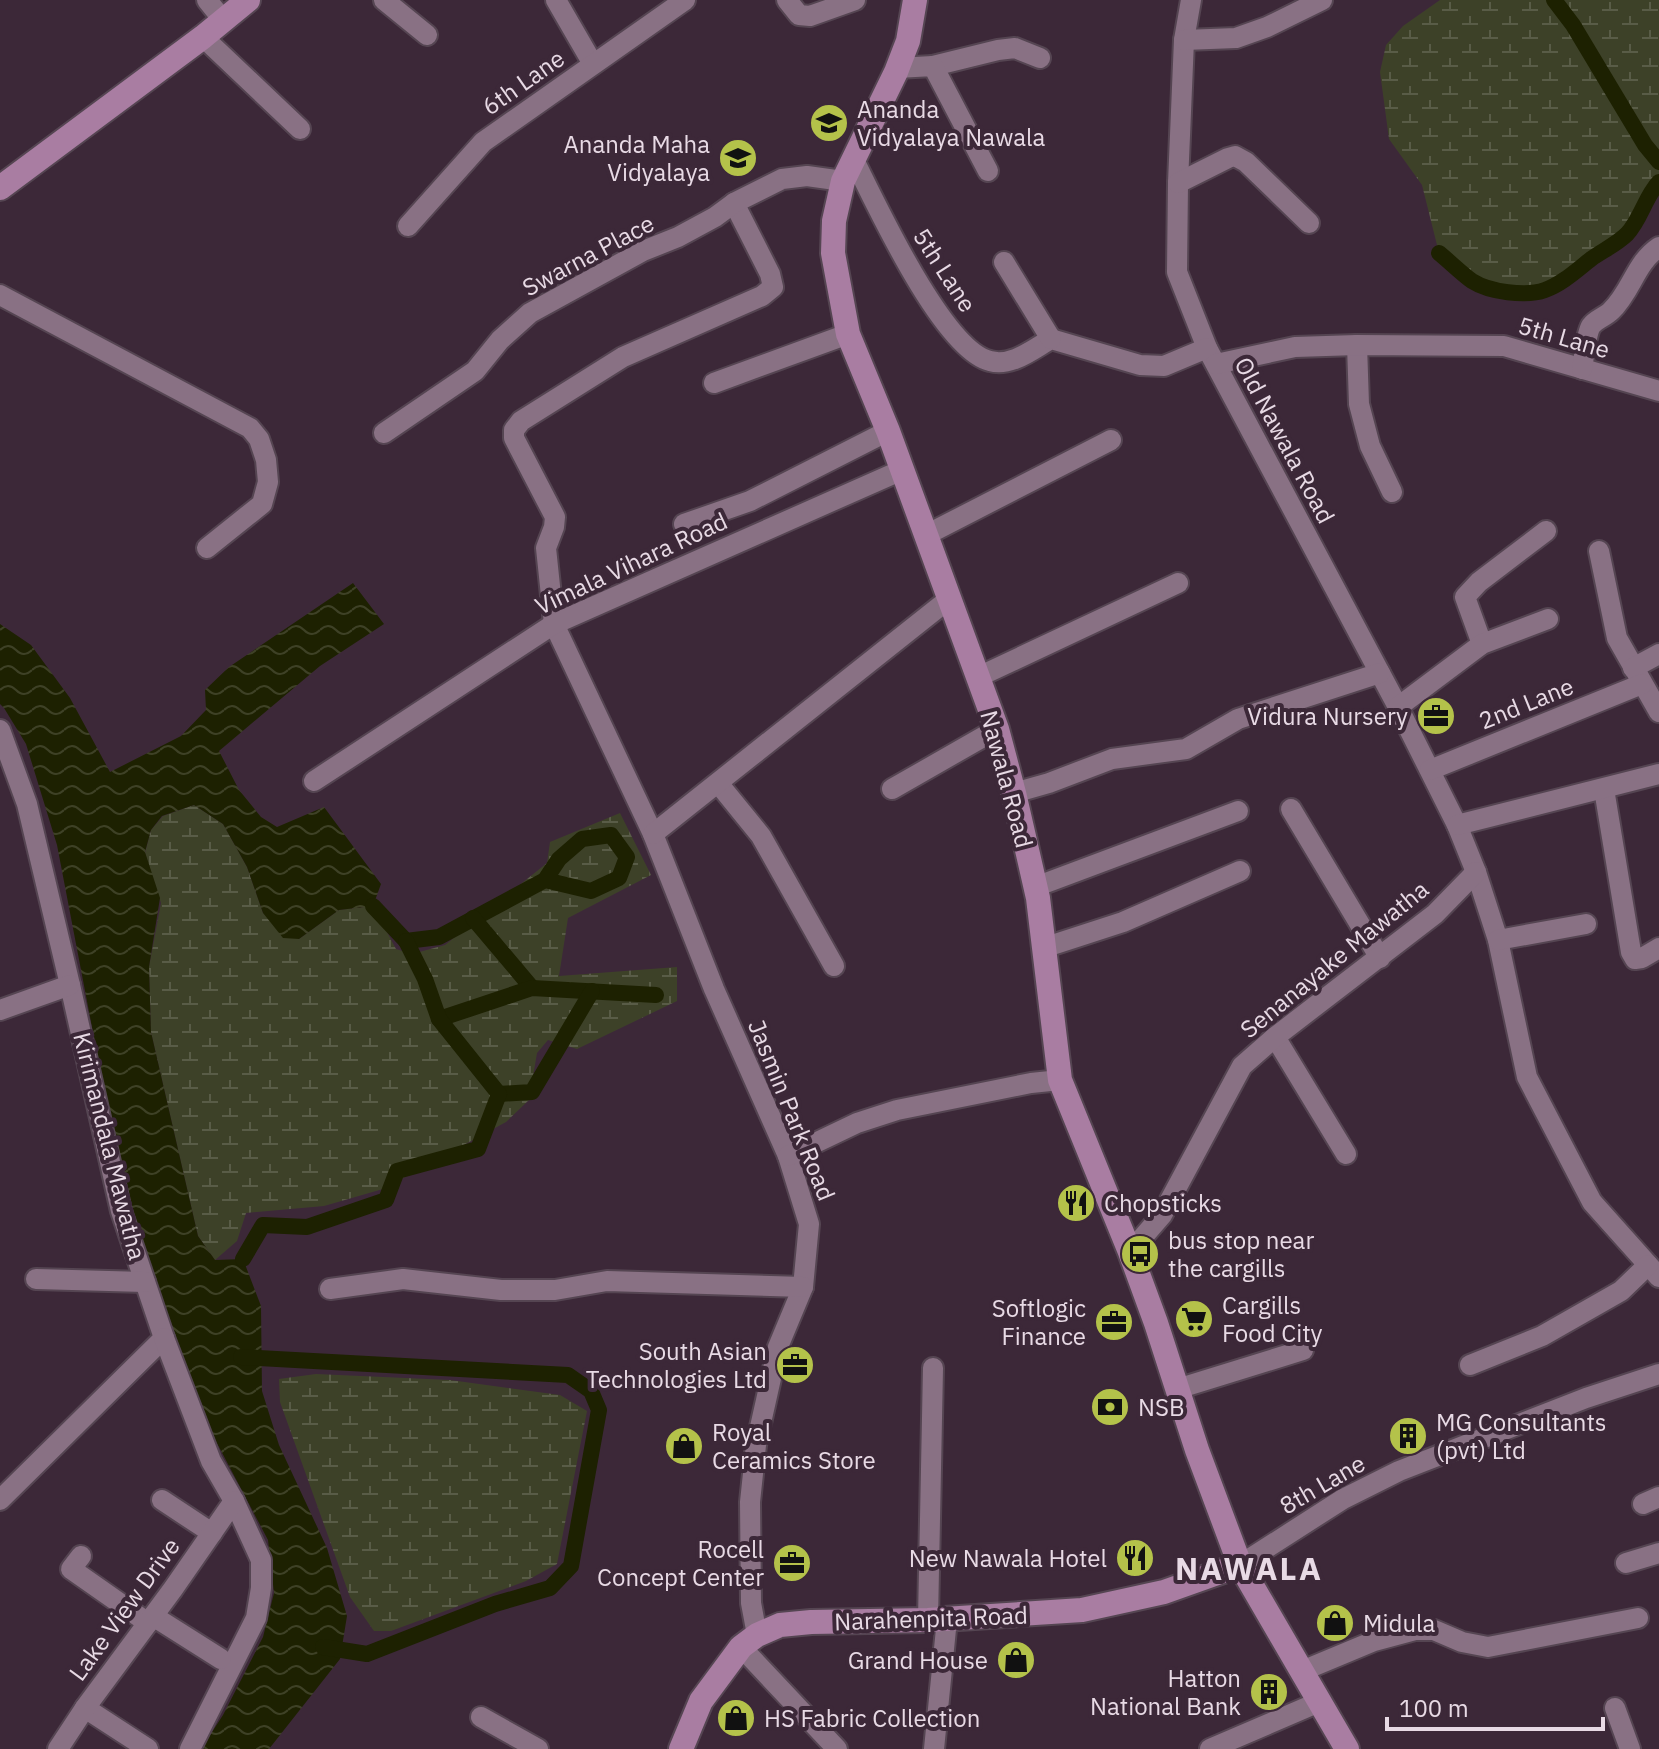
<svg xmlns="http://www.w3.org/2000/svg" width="1659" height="1749" font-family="'IBM Plex Sans',sans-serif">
	<defs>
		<pattern id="wetland-marsh" width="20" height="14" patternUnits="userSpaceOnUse" patternTransform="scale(2)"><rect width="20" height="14" fill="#3d4128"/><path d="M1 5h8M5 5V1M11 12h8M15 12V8" fill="none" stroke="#595c47"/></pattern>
		<pattern id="water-waves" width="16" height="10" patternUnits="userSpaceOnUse" patternTransform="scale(2)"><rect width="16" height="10" fill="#1d2101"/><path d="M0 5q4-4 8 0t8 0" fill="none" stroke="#3e4126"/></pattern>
	</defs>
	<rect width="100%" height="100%" fill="#3c2838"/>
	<g fill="url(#wetland-marsh)">
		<path d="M1440,0H1659V182L1650,193L1634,225L1625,236L1591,260L1580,269L1547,290L1536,292L1501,291L1473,282L1439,253L1422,185L1389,139L1380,72L1386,45L1403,26Z"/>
		<path d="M194,805L223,824L247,867L263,913L299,939L339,910L373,906L396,949L412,954L445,945L547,863L550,842L620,813L651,875L568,918L559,976L677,967V1001L577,1049L548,1040L537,1053L529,1100L506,1122L383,1189L324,1206L246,1213L237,1241L215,1260L198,1236L151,1032L149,967L161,903L145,853L151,830L163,816Z"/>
		<path d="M316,1374L450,1380L560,1395L587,1411L557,1564L526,1581L391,1631H374L350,1597L280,1402L279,1379Z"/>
	</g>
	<path fill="url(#water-waves)" d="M353,583L384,624L320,666L219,751L239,790L261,817L277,827L324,807L381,884L373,906L339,910L299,939L283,938L263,913L247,867L223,824L194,805L162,816L151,830L145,852L160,898L149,967L151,1032L198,1236L215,1260L243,1259L261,1306L262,1391L279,1445L327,1548L347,1616L340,1659L269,1749H201L223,1715L263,1637L274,1593L268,1540L209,1428L139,1240L110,1121L57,845L26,744L4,708L0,704V624L31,645L70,698L110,772L181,736L206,710L205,690L229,667Z"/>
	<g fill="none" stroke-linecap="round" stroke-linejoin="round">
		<g stroke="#1d2101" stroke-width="16">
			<path d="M1554,0L1573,25L1645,145L1659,162"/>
			<path d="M1439,253C1450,262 1461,273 1472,281C1489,292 1526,297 1545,290C1562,284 1577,270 1591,259C1602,251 1617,244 1627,234C1641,219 1645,197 1659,182"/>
			<path d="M373,906L406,941L439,937L545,880L559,859L582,839L611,835L627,857L619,878L591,891L545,880"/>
			<path d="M473,918L532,988"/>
			<path d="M439,1019L532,988L656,995"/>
			<path d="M499,1094L532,1092L592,991"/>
			<path d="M243,1259L263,1225L307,1227L386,1200L397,1171L478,1149L499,1094L439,1019L425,979L406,941"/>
			<path d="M241,1357L568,1375L591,1391L599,1410L571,1566L550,1588L495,1604L367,1654L323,1647"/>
		</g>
		<g stroke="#554552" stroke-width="24">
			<g id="minor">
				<path d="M207,0L223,20"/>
				<path d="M384,0L427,35"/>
				<path d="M556,0L593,64"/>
				<path d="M787,0L799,15L810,16L855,0"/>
				<path d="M1191,0L1184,40L1178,183L1177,272L1207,348L1398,707L1457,825L1476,872L1498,940L1527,1077L1592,1202L1659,1277"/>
				<path d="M203,37L300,129"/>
				<path d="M1184,40L1236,38L1267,27L1322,0"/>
				<path d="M933,66L998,50L1015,48L1040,58"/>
				<path d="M897,68L933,66L988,171"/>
				<path d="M854,160C876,204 943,350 990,361C1012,367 1033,349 1051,339L1140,365L1164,366L1207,348"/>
				<path d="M1178,183L1228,158L1235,156L1246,162L1309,223"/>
				<path d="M734,203L770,274L773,287L762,296L623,357L521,421L514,430V438L555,517L554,527L546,548L554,624L653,834L714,989L788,1156L809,1224L803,1287L778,1347L756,1445L750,1502L751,1603L757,1635"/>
				<path d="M408,226L483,142L685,0"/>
				<path d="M1004,262L1051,339"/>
				<path d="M0,295L250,428L259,439L266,460L268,482L262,504L207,548"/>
				<path d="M1357,345L1359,404L1370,446L1392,492"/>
				<path d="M1216,364L1295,347L1357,345L1504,346L1659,391"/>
				<path d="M1582,369C1584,358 1586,334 1591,326C1596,319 1605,317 1611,311C1632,291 1635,263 1659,247"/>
				<path d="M714,383L848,334"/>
				<path d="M384,433L475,371L500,340L530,313L643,251L678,237L715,217L734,203L782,179L807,176L843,181"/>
				<path d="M684,524L750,501L888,431"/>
				<path d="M926,535L1111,440"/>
				<path d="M1599,551L1617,638L1659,712"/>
				<path d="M1482,644L1465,597L1479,582L1546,531"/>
				<path d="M1633,668L1659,654"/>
				<path d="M978,677L1178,583"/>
				<path d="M1398,707L1482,644L1548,619"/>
				<path d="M0,730L27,804L70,985L121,1211L164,1338L0,1500"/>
				<path d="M1430,770L1642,684"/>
				<path d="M314,781L554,624L902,470"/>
				<path d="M718,783L761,836L834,966"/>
				<path d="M892,789L997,729"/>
				<path d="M1604,789L1631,952L1635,959L1642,958L1659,948"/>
				<path d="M1014,793L1049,783L1112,759L1186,749L1238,719L1380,673"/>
				<path d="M1291,809L1380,958"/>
				<path d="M1457,825L1659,774"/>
				<path d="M653,834L949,599"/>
				<path d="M1035,887L1238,811"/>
				<path d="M1498,940L1586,924"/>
				<path d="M1043,948L1123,922L1240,871"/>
				<path d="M0,1010L70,985"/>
				<path d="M1275,1037L1346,1154"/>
				<path d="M788,1156L857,1123L897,1110L1031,1083L1060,1080"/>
				<path d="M1130,1252L1162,1215L1242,1066L1275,1037L1435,914L1476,872"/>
				<path d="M36,1279L145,1282"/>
				<path d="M330,1289L403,1279L501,1290H555L607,1281L803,1287"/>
				<path d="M164,1338L211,1461L234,1501L261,1560V1588L256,1618L190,1749"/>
				<path d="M1470,1365L1542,1336L1621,1291L1648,1265"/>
				<path d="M1177,1389L1303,1350"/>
				<path d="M162,1500L212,1533"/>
				<path d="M1643,1504L1659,1497"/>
				<path d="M81,1556L71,1569L148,1623"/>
				<path d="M1626,1563L1659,1553"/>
				<path d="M1240,1565L1343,1499L1399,1471L1586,1398L1659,1374"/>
				<path d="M153,1616L221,1659"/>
				<path d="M928,1620L933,1368"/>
				<path d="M741,1647L837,1749"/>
				<path d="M1302,1671L1374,1641L1415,1630H1434L1462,1642L1488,1647L1638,1618"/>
				<path d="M85,1708L148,1749"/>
				<path d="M1615,1708L1630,1749"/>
				<path d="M481,1717L538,1749"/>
				<path d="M58,1749L85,1708L173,1589L234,1501"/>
				<path d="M934,1749L947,1619"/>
				<path d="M1210,1749L1319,1702"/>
			</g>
		</g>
		<g stroke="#554552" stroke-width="28">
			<g id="major">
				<path d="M915,0L908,41L896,72L843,181L834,221L833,253L848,334L888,431L997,729L1014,793L1038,898L1060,1080L1130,1252L1156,1323L1197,1450L1240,1565L1347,1749"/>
				<path d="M0,188L203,37L248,0"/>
				<path d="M681,1749L701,1701L741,1647L757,1635L780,1625L811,1622L928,1620L1082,1610L1164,1592L1240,1565"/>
			</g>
		</g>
		<use href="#minor" stroke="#897184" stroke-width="20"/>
		<use href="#major" stroke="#a97da2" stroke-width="24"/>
	</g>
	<defs>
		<g id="school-disc" transform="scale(2)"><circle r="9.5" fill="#b4c24a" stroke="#3c2838"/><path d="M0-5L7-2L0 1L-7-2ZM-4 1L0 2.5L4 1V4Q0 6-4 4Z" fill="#111"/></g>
		<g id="office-disc" transform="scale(2)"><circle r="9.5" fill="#b4c24a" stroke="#3c2838"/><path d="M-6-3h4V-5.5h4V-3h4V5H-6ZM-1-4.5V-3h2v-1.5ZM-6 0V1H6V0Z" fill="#111"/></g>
		<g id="restaurant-disc" transform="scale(2)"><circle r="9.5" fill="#b4c24a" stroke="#3c2838"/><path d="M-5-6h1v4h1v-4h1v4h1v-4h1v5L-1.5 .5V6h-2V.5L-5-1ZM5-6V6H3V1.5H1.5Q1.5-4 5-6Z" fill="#111"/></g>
		<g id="bus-disc" transform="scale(2)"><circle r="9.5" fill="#b4c24a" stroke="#3c2838"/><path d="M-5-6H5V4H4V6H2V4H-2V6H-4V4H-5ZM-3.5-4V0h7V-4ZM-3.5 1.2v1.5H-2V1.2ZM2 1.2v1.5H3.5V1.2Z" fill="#111"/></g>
		<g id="supermarket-disc" transform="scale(2)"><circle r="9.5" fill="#b4c24a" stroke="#3c2838"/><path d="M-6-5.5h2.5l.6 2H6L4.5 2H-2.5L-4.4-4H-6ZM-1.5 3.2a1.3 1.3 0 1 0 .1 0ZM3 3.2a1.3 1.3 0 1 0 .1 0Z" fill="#111"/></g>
		<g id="bank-disc" transform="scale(2)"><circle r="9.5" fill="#b4c24a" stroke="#3c2838"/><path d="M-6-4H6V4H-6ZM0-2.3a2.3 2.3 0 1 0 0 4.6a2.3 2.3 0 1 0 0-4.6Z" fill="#111"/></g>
		<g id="building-disc" transform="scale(2)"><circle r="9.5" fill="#b4c24a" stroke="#3c2838"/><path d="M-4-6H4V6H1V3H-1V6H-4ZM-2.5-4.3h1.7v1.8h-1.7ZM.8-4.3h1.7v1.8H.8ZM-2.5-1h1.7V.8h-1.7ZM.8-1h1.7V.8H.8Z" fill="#111"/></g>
		<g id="shop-disc" transform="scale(2)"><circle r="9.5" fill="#b4c24a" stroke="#3c2838"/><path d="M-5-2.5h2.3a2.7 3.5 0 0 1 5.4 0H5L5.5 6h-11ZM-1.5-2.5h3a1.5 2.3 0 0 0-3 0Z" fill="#111"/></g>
	</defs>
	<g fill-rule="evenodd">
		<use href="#school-disc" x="829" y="123"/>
		<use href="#school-disc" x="738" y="158"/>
		<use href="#office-disc" x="1436" y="716"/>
		<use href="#restaurant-disc" x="1076" y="1203"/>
		<use href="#bus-disc" x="1140" y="1254"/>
		<use href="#supermarket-disc" x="1194" y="1319"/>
		<use href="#office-disc" x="1114" y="1322"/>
		<use href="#office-disc" x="795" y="1365"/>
		<use href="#bank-disc" x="1110" y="1407"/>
		<use href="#building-disc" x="1408" y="1436"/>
		<use href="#shop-disc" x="684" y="1446"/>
		<use href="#restaurant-disc" x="1135" y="1558"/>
		<use href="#office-disc" x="792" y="1563"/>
		<use href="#shop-disc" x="1335" y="1623"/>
		<use href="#shop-disc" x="1016" y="1660"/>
		<use href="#building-disc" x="1269" y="1692"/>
		<use href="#shop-disc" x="736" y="1718"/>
	</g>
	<g text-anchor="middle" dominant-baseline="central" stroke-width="8" stroke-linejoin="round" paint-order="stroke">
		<g font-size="24" fill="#e8dae5" stroke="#3c2838">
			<text transform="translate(523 82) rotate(-35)">6th Lane</text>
			<text transform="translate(588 255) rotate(-28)">Swarna Place</text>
			<text transform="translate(945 270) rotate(57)">5th Lane</text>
			<text transform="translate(1564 337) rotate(16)">5th Lane</text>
			<text transform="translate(1285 440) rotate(62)">Old Nawala Road</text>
			<text transform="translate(631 563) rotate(-25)">Vimala Vihara Road</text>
			<text transform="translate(1526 703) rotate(-22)">2nd Lane</text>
			<text transform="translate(1007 779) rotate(75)">Nawala Road</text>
			<text transform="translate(1334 959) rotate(-39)">Senanayake Mawatha</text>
			<text transform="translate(792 1110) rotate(68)">Jasmin Park Road</text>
			<text transform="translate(110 1146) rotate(76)">Kirimandala Mawatha</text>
			<text transform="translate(1322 1484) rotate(-30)">8th Lane</text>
			<text transform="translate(124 1609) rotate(-54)">Lake View Drive</text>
			<text transform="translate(931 1618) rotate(-2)">Narahenpita Road</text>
		</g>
		<g font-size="24" fill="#e8dae5" stroke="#3c2838" text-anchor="start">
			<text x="857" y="109">Ananda<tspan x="857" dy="28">Vidyalaya Nawala</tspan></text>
			<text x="710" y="144" text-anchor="end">Ananda Maha<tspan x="710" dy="28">Vidyalaya</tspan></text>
			<text x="1408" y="716" text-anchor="end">Vidura Nursery</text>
			<text x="1104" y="1203">Chopsticks</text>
			<text x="1168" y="1240">bus stop near<tspan x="1168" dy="28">the cargills</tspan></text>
			<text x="1222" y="1305">Cargills<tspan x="1222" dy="28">Food City</tspan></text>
			<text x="1086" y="1308" text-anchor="end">Softlogic<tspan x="1086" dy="28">Finance</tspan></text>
			<text x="767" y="1351" text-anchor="end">South Asian<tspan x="767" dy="28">Technologies Ltd</tspan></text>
			<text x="1138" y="1407">NSB</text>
			<text x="1436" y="1422">MG Consultants<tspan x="1436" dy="28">(pvt) Ltd</tspan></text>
			<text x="712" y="1432">Royal<tspan x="712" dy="28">Ceramics Store</tspan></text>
			<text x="764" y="1549" text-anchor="end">Rocell<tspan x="764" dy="28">Concept Center</tspan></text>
			<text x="1107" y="1558" text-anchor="end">New Nawala Hotel</text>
			<text x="1363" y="1623">Midula</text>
			<text x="988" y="1660" text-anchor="end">Grand House</text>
			<text x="1241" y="1678" text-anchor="end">Hatton<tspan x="1241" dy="28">National Bank</tspan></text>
			<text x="764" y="1718">HS Fabric Collection</text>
		</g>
		<g font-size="32" font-weight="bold" letter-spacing="2" fill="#e8dae5" stroke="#3c2838">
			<text x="1249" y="1568">NAWALA</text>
		</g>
	</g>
	<path d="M1387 1717v12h216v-12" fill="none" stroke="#e8dae5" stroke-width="4"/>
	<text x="1399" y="1717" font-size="24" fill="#e8dae5" stroke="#3c2838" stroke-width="6" paint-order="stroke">100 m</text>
</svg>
